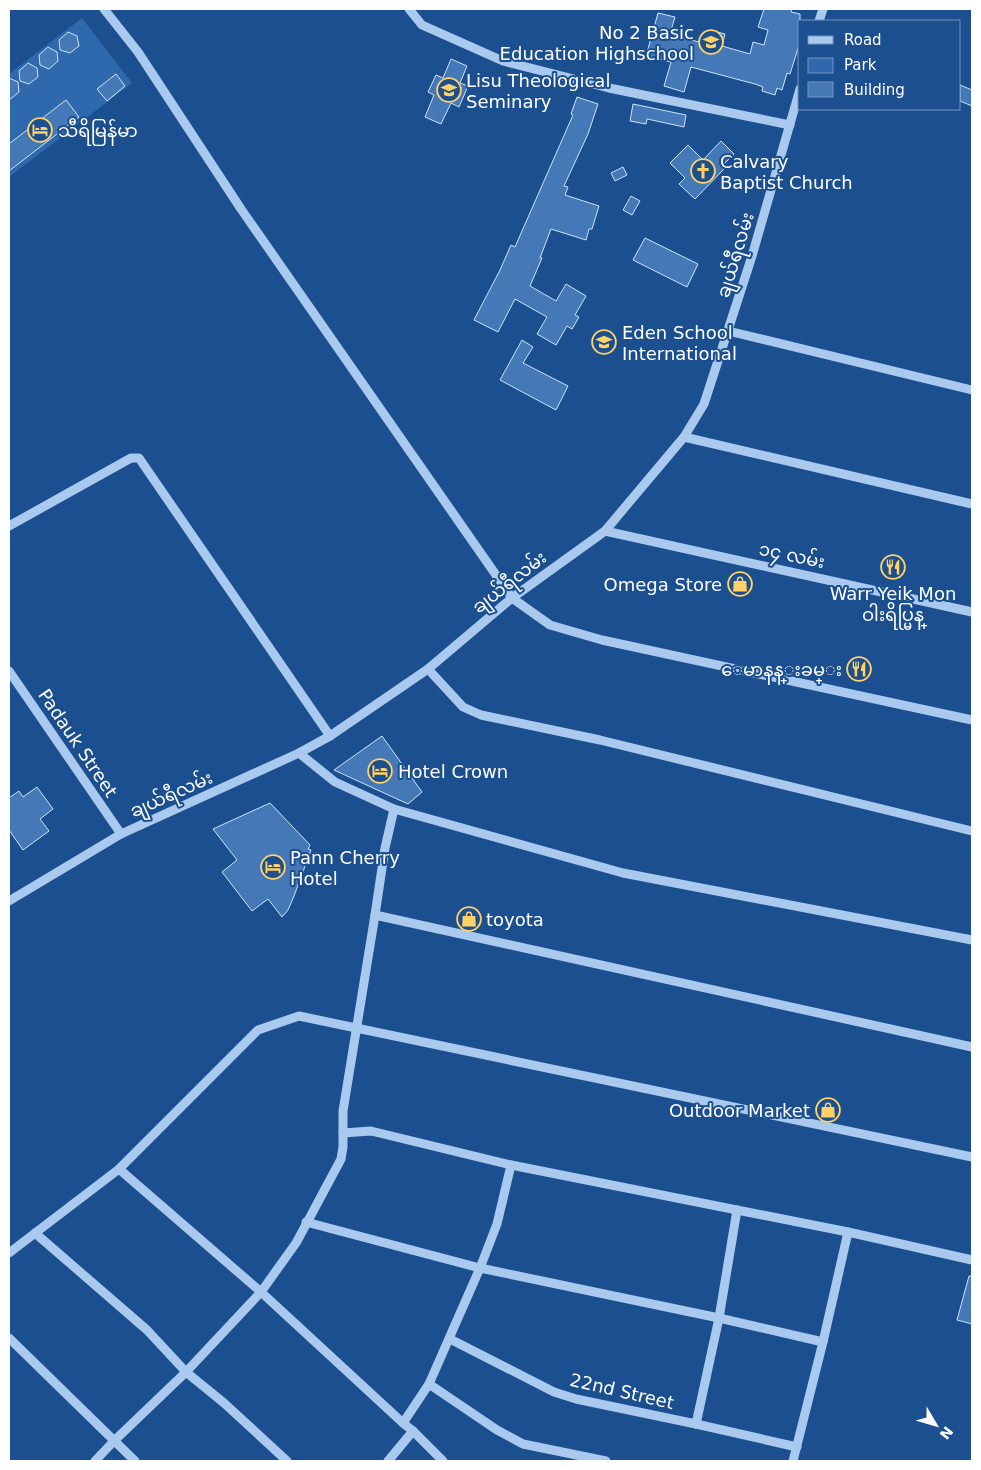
<svg xmlns="http://www.w3.org/2000/svg" width="981" height="1470" font-family="'DejaVu Sans','Noto Sans Myanmar',sans-serif">
	<rect width="100%" height="100%" fill="#1b4f8f"/>
	<path fill="#2e69ad" d="M82,18L132,83L9,177V74Z"/>
	<g fill="#4478b7" stroke="#cfe3fa">
		<path d="M764,9H792L791,12L800,14V42L790,74L787,73L782,90L777,88L775,95L762,91L763,87L755,84L691,67L684,92L664,86L671,62L646,56L658,13L675,17L670,34L706,44L710,30L725,34L722,46L750,54L753,42L764,45L768,30L758,27Z"/>
		<path d="M68,32L77,36L79,46L70,53L60,50L59,40Z"/>
		<path d="M48,47L57,52L58,61L49,69L40,65L39,55Z"/>
		<path d="M451,59L467,66L460,83L468,86L459,107L451,103L441,124L425,117L434,95L428,92L436,75L443,78Z"/>
		<path d="M28,63L37,68L38,77L29,84L20,81L19,71Z"/>
		<path d="M116,74L125,86L107,101L97,89Z"/>
		<path d="M9,78L18,82L19,92L9,100Z"/>
		<path d="M960,85L972,90V106L960,101Z"/>
		<path d="M577,97L598,104L588,134L564,186L568,187L565,195L599,206L592,229H589L586,240L551,229L540,258H542L530,286L556,301L566,284L586,296L575,315L579,317L572,329L567,326L556,345L537,334L547,317L515,299L498,332L474,320L500,270L511,245L515,247L573,115L571,114Z"/>
		<path d="M66,100L79,117L9,171V144Z"/>
		<path d="M633,104L686,115L684,127L647,119L646,124L630,121Z"/>
		<path d="M721,141L734,154L722,166L724,169L695,199L679,184L685,178L670,163L688,145L703,160Z"/>
		<path d="M623,167L627,175L615,181L611,173Z"/>
		<path d="M631,196L640,201L632,215L623,210Z"/>
		<path d="M645,238L698,264L687,287L633,260Z"/>
		<path d="M522,340L533,347L523,363L568,386L556,410L500,380Z"/>
		<path d="M382,736L422,792L408,804L334,770Z"/>
		<path d="M37,787L53,809L40,819L49,831L23,850L9,830V798L19,791L23,797Z"/>
		<path d="M270,803L310,845L308,849L311,850L294,896L288,910L282,917L268,899L252,911L222,872L237,860L213,829Z"/>
		<path d="M969,1276H972V1324L957,1320Z"/>
	</g>
	<g fill="none" stroke-linecap="round" stroke-linejoin="round">
		<g stroke="#a9c9ee" stroke-width="9">
			<path d="M104,9L138,52L241,209L512,598L550,625L602,640L972,720"/>
			<path d="M409,9L422,25L503,61L609,88L790,125"/>
			<path d="M819,21L823,9"/>
			<path d="M728,331L972,390"/>
			<path d="M684,437L972,504"/>
			<path d="M9,526L131,458H139L330,736"/>
			<path d="M605,531L972,612"/>
			<path d="M428,669L463,707L481,715L600,740L972,831"/>
			<path d="M9,671L121,834"/>
			<path d="M394,809L623,873L972,940"/>
			<path d="M9,901L121,834L299,753L330,736L428,669L512,598L605,531L684,437L704,404L752,256L800,89"/>
			<path d="M375,915L972,1047"/>
			<path d="M343,1133L371,1131L511,1165L848,1232L972,1260"/>
			<path d="M119,1169L261,1292L403,1423"/>
			<path d="M306,1222L480,1268L719,1318L823,1342"/>
			<path d="M35,1233L147,1330L186,1372L224,1403L287,1461"/>
			<path d="M9,1253L119,1169L258,1030L299,1016L972,1157"/>
			<path d="M9,1338L135,1461"/>
			<path d="M450,1339L554,1392L576,1399L696,1424L797,1447"/>
			<path d="M429,1384L497,1430L523,1444L606,1461"/>
			<path d="M696,1424L719,1318L737,1210"/>
			<path d="M413,1431L443,1461"/>
			<path d="M95,1461L114,1441L186,1372L261,1292L296,1243L341,1159L343,1147V1111L375,915L385,848L394,809L335,782L299,753"/>
			<path d="M388,1461L413,1431L403,1423L429,1384L480,1268L497,1224L511,1165"/>
			<path d="M793,1461L823,1342L848,1232"/>
		</g>
	</g>
	<defs>
		<g id="school-ring" transform="scale(1.25)"><circle r="9.5" fill="#1b4f8f" stroke="#ffd166" stroke-width="1.5"/><path d="M0-5L7-2L0 1L-7-2ZM-4 1L0 2.5L4 1V4Q0 6-4 4Z" fill="#ffd166"/></g>
		<g id="hotel-ring" transform="scale(1.25)"><circle r="9.5" fill="#1b4f8f" stroke="#ffd166" stroke-width="1.5"/><path d="M-6-4.5h1.5V1H6V5H4.5V3h-9V5H-6ZM-4 0a1.8 1.8 0 1 1 3.6 0ZM.5 0V-2.5h3Q6-2.5 6 0Z" fill="#ffd166"/></g>
		<g id="church-ring" transform="scale(1.25)"><circle r="9.5" fill="#1b4f8f" stroke="#ffd166" stroke-width="1.5"/><path d="M-1.2-6h2.4v3.5h3.3v2.4h-3.3V6h-2.4V-.1h-3.3v-2.4h3.3Z" fill="#ffd166"/></g>
		<g id="restaurant-ring" transform="scale(1.25)"><circle r="9.5" fill="#1b4f8f" stroke="#ffd166" stroke-width="1.5"/><path d="M-5-6h1v4h1v-4h1v4h1v-4h1v5L-1.5 .5V6h-2V.5L-5-1ZM5-6V6H3V1.5H1.5Q1.5-4 5-6Z" fill="#ffd166"/></g>
		<g id="shop-ring" transform="scale(1.25)"><circle r="9.5" fill="#1b4f8f" stroke="#ffd166" stroke-width="1.5"/><path d="M-5-2.5h2.3a2.7 3.5 0 0 1 5.4 0H5L5.5 6h-11ZM-1.5-2.5h3a1.5 2.3 0 0 0-3 0Z" fill="#ffd166"/></g>
	</defs>
	<g fill-rule="evenodd">
		<use href="#school-ring" x="711" y="42"/>
		<use href="#school-ring" x="449" y="90"/>
		<use href="#hotel-ring" x="40" y="130"/>
		<use href="#church-ring" x="703" y="171"/>
		<use href="#school-ring" x="604" y="342"/>
		<use href="#restaurant-ring" x="893" y="567"/>
		<use href="#shop-ring" x="740" y="584"/>
		<use href="#restaurant-ring" x="859" y="669"/>
		<use href="#hotel-ring" x="380" y="771"/>
		<use href="#hotel-ring" x="273" y="867"/>
		<use href="#shop-ring" x="469" y="919"/>
		<use href="#shop-ring" x="828" y="1110"/>
	</g>
	<g text-anchor="middle" dominant-baseline="central" stroke-width="4" stroke-linejoin="round" paint-order="stroke">
		<g font-size="18" fill="#fff" stroke="#1b4f8f" text-anchor="start">
			<text x="694" y="32" text-anchor="end">No 2 Basic<tspan x="694" dy="21">Education Highschool</tspan></text>
			<text x="466" y="80">Lisu Theological<tspan x="466" dy="21">Seminary</tspan></text>
			<text x="58" y="130">သီရိမြန်မာ</text>
			<text x="720" y="161">Calvary<tspan x="720" dy="21">Baptist Church</tspan></text>
			<text x="622" y="332">Eden School<tspan x="622" dy="21">International</tspan></text>
			<text x="722" y="584" text-anchor="end">Omega Store</text>
			<text x="893" y="593" text-anchor="middle">Warr Yeik Mon<tspan x="893" dy="21">ဝါးရိပ္မြန္</tspan></text>
			<text x="842" y="669" text-anchor="end">ေမာနန္းခမ္း</text>
			<text x="398" y="771">Hotel Crown</text>
			<text x="290" y="857">Pann Cherry<tspan x="290" dy="21">Hotel</tspan></text>
			<text x="486" y="919">toyota</text>
			<text x="810" y="1110" text-anchor="end">Outdoor Market</text>
		</g>
		<g font-size="18" fill="#fff" stroke="#1b4f8f">
			<text transform="translate(735 255) rotate(-73)">ချယ်ရီလမ်း</text>
			<text transform="translate(792 555) rotate(12)">၁၄ လမ်း</text>
			<text transform="translate(509 582) rotate(-38)">ချယ်ရီလမ်း</text>
			<text transform="translate(78 743) rotate(56)">Padauk Street</text>
			<text transform="translate(171 794) rotate(-24)">ချယ်ရီလမ်း</text>
			<text transform="translate(622 1391) rotate(13)">22nd Street</text>
		</g>
	</g>
	<rect width="981" height="1470" fill="none" stroke="#ffffff" stroke-width="20"/>
	<rect x="798" y="20" width="162" height="90" fill="#1b4f8f" stroke="#7695bc"/>
	<rect x="808" y="36" width="25" height="8" fill="#a9c9ee" stroke="#7695bc"/>
	<text x="844" y="45" font-size="15" fill="#ffffff">Road</text>
	<rect x="808" y="58" width="25" height="15" fill="#2e69ad" stroke="#7695bc"/>
	<text x="844" y="70" font-size="15" fill="#ffffff">Park</text>
	<rect x="808" y="82" width="25" height="15" fill="#4478b7" stroke="#7695bc"/>
	<text x="844" y="95" font-size="15" fill="#ffffff">Building</text>
	<g transform="translate(936 1425) rotate(128)" stroke="#1b4f8f" stroke-width="4" paint-order="stroke">
	<path d="M0-4L9 19L0 12L-9 19Z" fill="#ffffff"/>
	<text y="-8" font-size="14" font-weight="bold" text-anchor="middle" fill="#ffffff">N</text>
	</g>
</svg>
